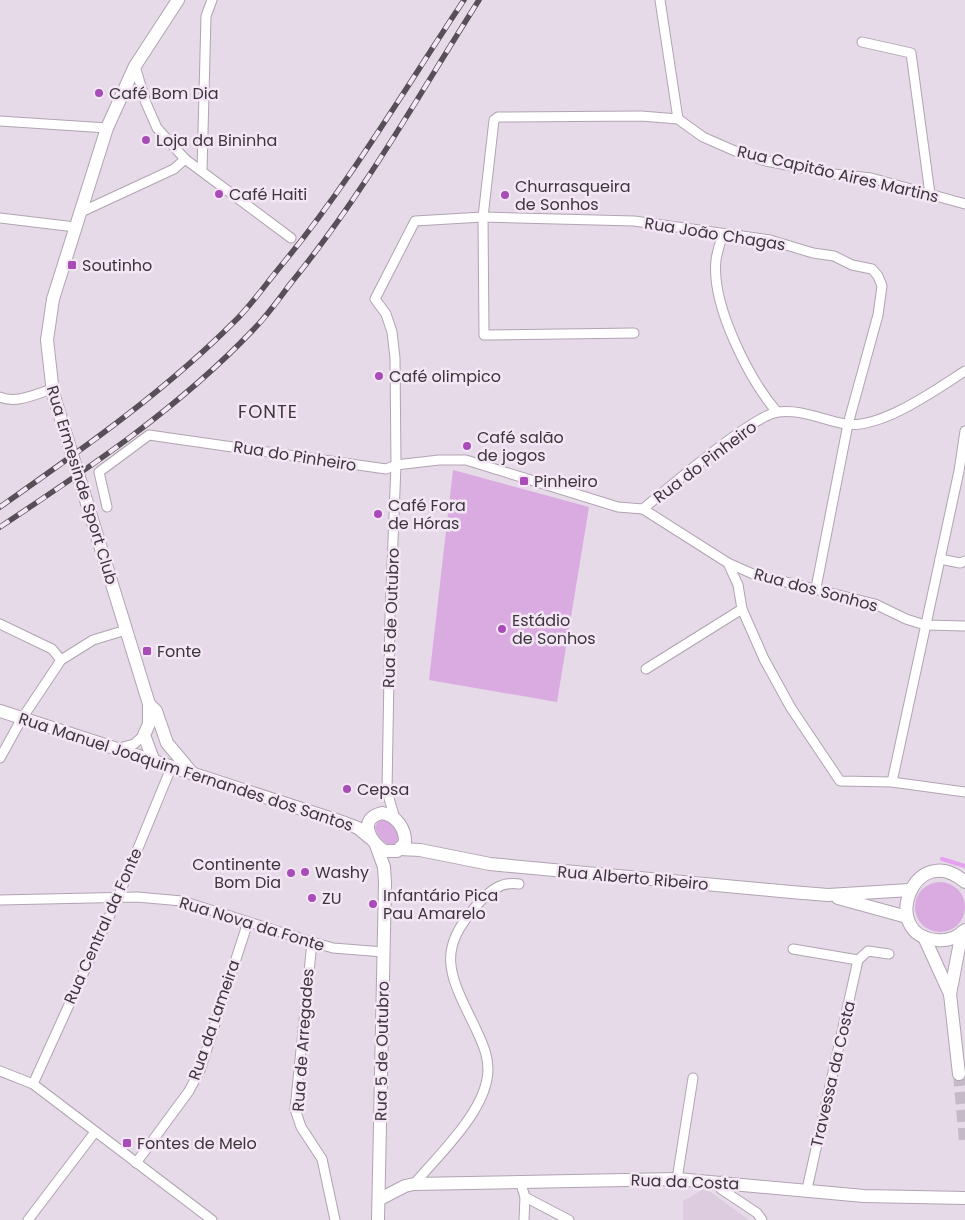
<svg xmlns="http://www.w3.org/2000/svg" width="965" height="1220" font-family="Poppins,sans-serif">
	<rect width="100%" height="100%" fill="#e6d9e8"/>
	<path fill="#ddcbe0" d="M702,1190L709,1191L749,1220H683V1201Z"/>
	<g fill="#d9abe0">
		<path d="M453,470L589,507L557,702L429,680Z"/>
		<path d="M379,820C390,820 397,828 399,839L393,846C383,844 378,837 375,827Z"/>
		<circle cx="940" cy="907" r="25"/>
	</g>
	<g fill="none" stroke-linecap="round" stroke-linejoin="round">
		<path stroke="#e4a1ee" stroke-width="4" d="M942,859L965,866"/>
		<path stroke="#c4b9c6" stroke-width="12" stroke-dasharray="12 6" stroke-linecap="butt" d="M959,1074L965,1141"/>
		<g stroke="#b1a4b2" stroke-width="11">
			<g id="street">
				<path d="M660,0L678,119"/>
				<path d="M862,42L911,53L930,194"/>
				<path d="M135,66L146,103L157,128L185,159L291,238"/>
				<path d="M0,121L107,128"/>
				<path d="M202,171L206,16L212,0"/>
				<path d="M79,213L174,169L185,159"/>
				<path d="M0,218L75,227"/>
				<path d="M723,234C720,243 717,252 716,260C711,305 749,379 777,412"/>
				<path d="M634,333L484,335L483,217L494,120L498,117L641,116L678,119L703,137L735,151L766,161L834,174L871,178L965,204"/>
				<path d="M0,397C16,404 36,394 52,389"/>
				<path d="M107,507L99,472L149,435L386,469L396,465L439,460H466L618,507L643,509C667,489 753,415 778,412C801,409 823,420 845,424C880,430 937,389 965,371"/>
				<path d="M643,509L728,563L753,574L875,604L906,619L925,625L965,626"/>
				<path d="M940,559L960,563L965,561"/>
				<path d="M728,563L738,585L742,609L764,659L791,708L840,781L892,782L965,792"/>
				<path d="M0,624L52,649L61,660"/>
				<path d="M646,669L742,609"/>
				<path d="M116,749L134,744L144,735"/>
				<path d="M0,758L21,720L61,660L93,640L126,630"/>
				<path d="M892,782L959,471L965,431"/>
				<path d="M395,819L387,791L390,616L396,465L395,358L392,332L386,314L375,299L415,221L483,217L634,221L770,240L813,253L834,256L852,265L872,269L878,276L882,286L878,315L848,424L816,588"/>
				<path d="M0,900L137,897L182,901L312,942L333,948L384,952"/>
				<path d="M312,942L295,1109L301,1127L322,1159L335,1220"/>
				<path d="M793,949L858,960"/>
				<path d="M0,1071L33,1084L212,1220"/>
				<path d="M33,1084L118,897L171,768"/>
				<path d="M136,1163L189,1091L200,1070L248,922"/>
				<path d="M677,1179L693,1078"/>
				<path d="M520,1181L525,1197L569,1220"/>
				<path d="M722,1181L721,1189L757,1213L762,1220"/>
				<path d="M414,1184C438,1156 481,1115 487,1079C491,1059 482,1042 474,1025C449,974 436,951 477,905C489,891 501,881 519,884"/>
				<path d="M807,1189L858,960L868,951L889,954"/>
				<path d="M28,1220L95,1132"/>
				<path d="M524,1220L525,1197"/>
			</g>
		</g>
		<g stroke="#b1a4b2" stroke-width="14">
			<g id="secondary">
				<path d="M178,0L135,66L107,128L53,299L47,340L53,393L149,704L156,711L167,743L193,774"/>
				<path d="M149,704V724L144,735L154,762"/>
				<path d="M0,711L345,823L358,828L370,838"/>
				<path d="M382,813C396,815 406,829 405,843L397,851H384C370,841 357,819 382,813Z"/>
				<path d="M376,845L384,867L385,883L378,1220"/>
				<path d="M400,849L420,850L490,864L791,892L828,895L910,890"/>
				<path d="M965,882C914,838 878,936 937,940C947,941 957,938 965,930"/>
				<path d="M838,898L907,917"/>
				<path d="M924,937L950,994L959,1074"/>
				<path d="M950,994L962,932"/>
				<path d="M380,1199L405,1186L414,1184L677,1179L864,1196L965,1198"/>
			</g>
		</g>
		<use href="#street" stroke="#fff" stroke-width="9"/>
		<use href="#secondary" stroke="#fff" stroke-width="12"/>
		<g stroke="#564f57" stroke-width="5.5">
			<g id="rail">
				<path d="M0,507C84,448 167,390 239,317C254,301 266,284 280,267C349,184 404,90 464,0"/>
				<path d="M0,527C89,468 179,408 253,330C267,316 279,299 291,283C363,195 418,96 479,0"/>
			</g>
		</g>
		<use href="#rail" stroke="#f4e6f5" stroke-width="4" stroke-dasharray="11" stroke-linecap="butt"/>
	</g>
	<g fill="#a84db7" stroke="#f4e6f5" stroke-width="2">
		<circle cx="99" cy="93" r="5"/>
		<circle cx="146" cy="140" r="5"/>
		<circle cx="219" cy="194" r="5"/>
		<circle cx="505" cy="195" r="5"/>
		<rect x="67" y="260" width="10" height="10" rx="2.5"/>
		<circle cx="379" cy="376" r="5"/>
		<circle cx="467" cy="446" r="5"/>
		<rect x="519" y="476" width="10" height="10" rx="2.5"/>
		<circle cx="378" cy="514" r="5"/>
		<circle cx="502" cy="629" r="5"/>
		<rect x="142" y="646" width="10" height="10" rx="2.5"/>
		<circle cx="347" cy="789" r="5"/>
		<circle cx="305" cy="872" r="5"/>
		<circle cx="291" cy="873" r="5"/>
		<circle cx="312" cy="898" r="5"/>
		<circle cx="373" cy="904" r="5"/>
		<rect x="122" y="1138" width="10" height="10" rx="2.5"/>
	</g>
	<g text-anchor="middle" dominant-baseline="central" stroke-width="5" stroke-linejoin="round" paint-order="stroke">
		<g font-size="16" fill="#3c373d" stroke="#f4e6f5" text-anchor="start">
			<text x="109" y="93">Café Bom Dia</text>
			<text x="156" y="140">Loja da Bininha</text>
			<text x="515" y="186">Churrasqueira<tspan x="515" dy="18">de Sonhos</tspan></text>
			<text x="229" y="194">Café Haiti</text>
			<text x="82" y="265">Soutinho</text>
			<text x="389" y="376">Café olimpico</text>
			<text x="477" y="437">Café salão<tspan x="477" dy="18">de jogos</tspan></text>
			<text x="534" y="481">Pinheiro</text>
			<text x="388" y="505">Café Fora<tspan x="388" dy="18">de Hóras</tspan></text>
			<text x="512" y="620">Estádio<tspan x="512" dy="18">de Sonhos</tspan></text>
			<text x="157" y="651">Fonte</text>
			<text x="357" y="789">Cepsa</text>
			<text x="281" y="864" text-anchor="end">Continente<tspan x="281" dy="18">Bom Dia</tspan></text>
			<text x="315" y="872">Washy</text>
			<text x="383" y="895">Infantário Pica<tspan x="383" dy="18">Pau Amarelo</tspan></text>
			<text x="322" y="898">ZU</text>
			<text x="137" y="1143">Fontes de Melo</text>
		</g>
		<g font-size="16" fill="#3c373d" stroke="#f4e6f5">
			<text transform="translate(838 174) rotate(13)">Rua Capitão Aires Martins</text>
			<text transform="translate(715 234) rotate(9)">Rua João Chagas</text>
			<text transform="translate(295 456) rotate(9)">Rua do Pinheiro</text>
			<text transform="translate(705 462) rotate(-37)">Rua do Pinheiro</text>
			<text transform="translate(82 485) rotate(73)">Rua Ermesinde Sport Club</text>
			<text transform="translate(816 590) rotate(15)">Rua dos Sonhos</text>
			<text transform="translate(391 618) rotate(-88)">Rua 5 de Outubro</text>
			<text transform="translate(186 772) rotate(18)">Rua Manuel Joaquim Fernandes dos Santos</text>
			<text transform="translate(633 878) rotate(5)">Rua Alberto Ribeiro</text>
			<text transform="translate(252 924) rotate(17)">Rua Nova da Fonte</text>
			<text transform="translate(103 926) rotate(-66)">Rua Central da Fonte</text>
			<text transform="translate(214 1020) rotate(-71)">Rua da Lameira</text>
			<text transform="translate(303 1040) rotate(-86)">Rua de Arregades</text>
			<text transform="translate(382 1051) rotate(-89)">Rua 5 de Outubro</text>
			<text transform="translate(833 1074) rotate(-77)">Travessa da Costa</text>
			<text transform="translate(685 1182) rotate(2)">Rua da Costa</text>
		</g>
		<g font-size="18" letter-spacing="1" fill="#3c373d" stroke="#f4e6f5">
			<text x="268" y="411">FONTE</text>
		</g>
	</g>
</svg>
